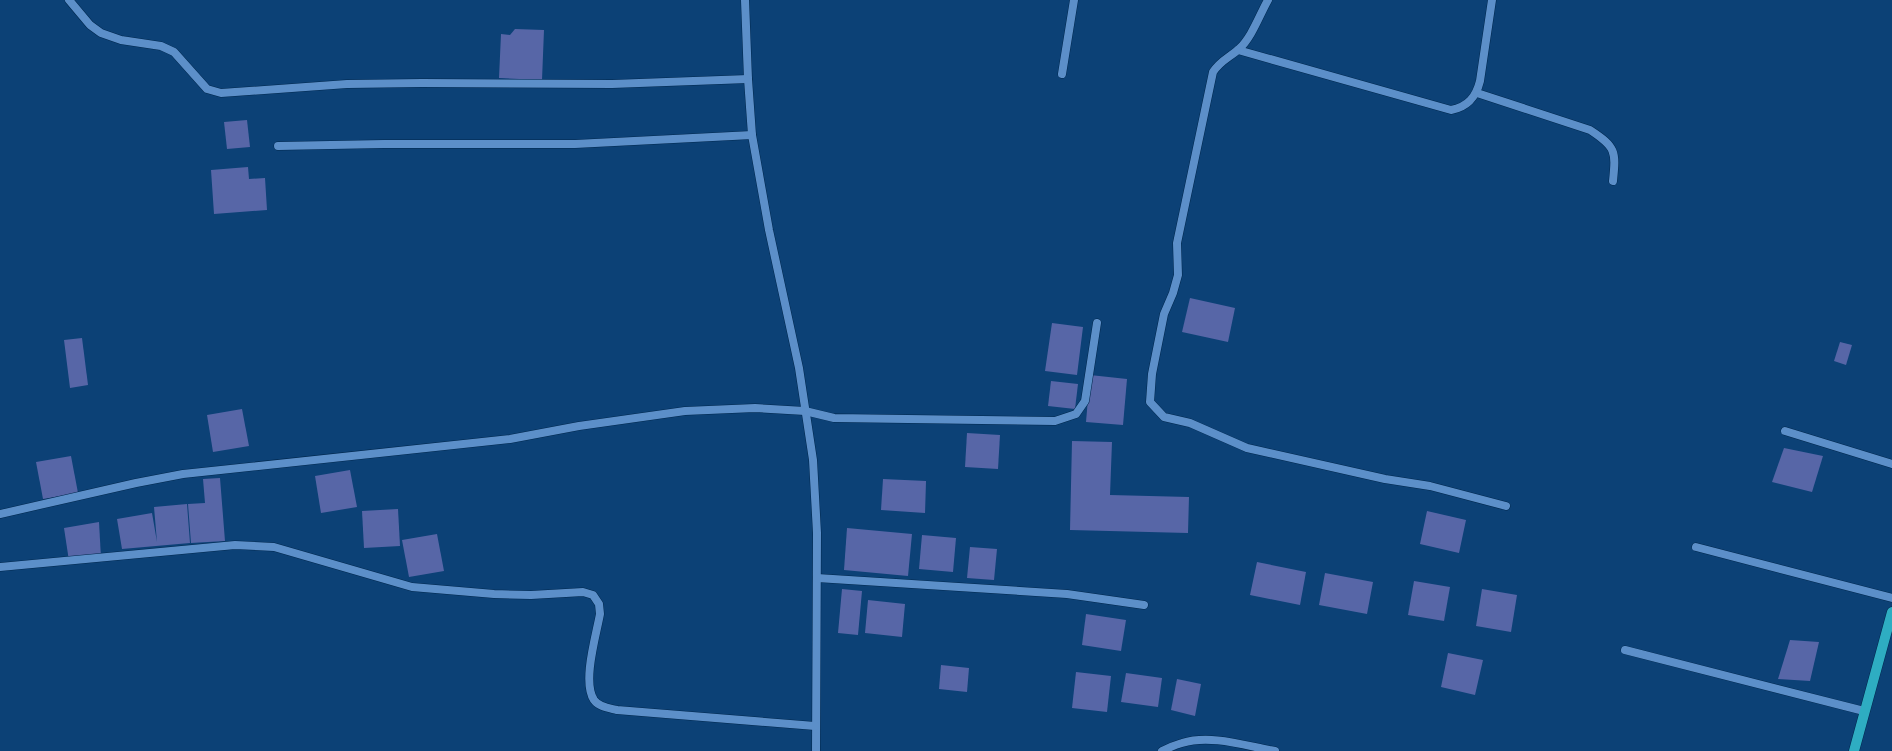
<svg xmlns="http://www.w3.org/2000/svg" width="1892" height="751" font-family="'IBM Plex Sans',sans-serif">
	<rect width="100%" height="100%" fill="#0c4176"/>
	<g fill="#5766a7">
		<path d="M515,29L544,30L542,80L499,78L501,34L510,35Z"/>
		<path d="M247,120L250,147L227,149L224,122Z"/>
		<path d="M248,167L249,179L265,178L267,210L214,214L211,170Z"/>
		<path d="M1190,298L1235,308L1228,342L1182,332Z"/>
		<path d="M1052,323L1083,327L1077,375L1045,371Z"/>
		<path d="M82,338L88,385L70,388L64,340Z"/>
		<path d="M1840,342L1852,345L1846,365L1834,361Z"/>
		<path d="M1090,375L1127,379L1123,425L1086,422Z"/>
		<path d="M1051,381L1078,384L1075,409L1048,406Z"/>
		<path d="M242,409L249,446L213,452L207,415Z"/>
		<path d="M967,433L1000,435L998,469L965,467Z"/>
		<path d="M1072,441L1112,442L1110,495L1189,497L1188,533L1070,530Z"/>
		<path d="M1784,448L1823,456L1812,492L1772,482Z"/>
		<path d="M71,456L78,493L43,499L36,462Z"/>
		<path d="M350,470L357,507L321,513L315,476Z"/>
		<path d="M220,478L225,541L191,543L188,504L205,503L203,479Z"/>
		<path d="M883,479L926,481L925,513L881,510Z"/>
		<path d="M187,504L190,543L122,549L117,519L152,513L157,542L154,507Z"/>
		<path d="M398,509L400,546L364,548L362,511Z"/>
		<path d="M1427,511L1466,520L1459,553L1420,544Z"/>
		<path d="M99,522L101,558L69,561L64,528Z"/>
		<path d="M847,528L912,534L908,576L844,570Z"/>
		<path d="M437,534L444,571L409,577L402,540Z"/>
		<path d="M922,535L956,538L953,572L919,569Z"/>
		<path d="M970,547L997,549L994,580L967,578Z"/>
		<path d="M1257,562L1306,572L1300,605L1250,595Z"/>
		<path d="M1325,573L1373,582L1367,614L1319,605Z"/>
		<path d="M1414,581L1450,587L1444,621L1408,615Z"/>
		<path d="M842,589L862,591L858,635L838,633Z"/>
		<path d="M1482,589L1517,595L1511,632L1476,626Z"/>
		<path d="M868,600L905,604L902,637L865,633Z"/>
		<path d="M1086,614L1126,620L1121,651L1082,645Z"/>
		<path d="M1790,640L1819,642L1810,681L1778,679Z"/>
		<path d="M1448,653L1483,660L1475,695L1441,687Z"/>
		<path d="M941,665L969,668L967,692L939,689Z"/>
		<path d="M1076,672L1111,676L1107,712L1072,708Z"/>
		<path d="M1126,673L1162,678L1158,707L1121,702Z"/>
		<path d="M1177,679L1201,684L1195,716L1171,710Z"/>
	</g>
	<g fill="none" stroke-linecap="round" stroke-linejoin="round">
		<g stroke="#00284e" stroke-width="9">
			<path id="service" d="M1785,431L1892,464"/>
		</g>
		<g stroke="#00284e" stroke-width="9">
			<g id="minor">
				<path d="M69,0L90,25L101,33L121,40L161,46L174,52L207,89L221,93L347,84L422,83L612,84L748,79"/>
				<path d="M745,0L748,79L752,135L769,230L799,368L813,460L817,533L816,751"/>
				<path d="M1268,0C1259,16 1252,37 1239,49C1229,58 1221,60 1213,72L1177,243L1178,275L1173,293L1164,314L1152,374L1150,402L1164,417L1190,423L1247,448L1385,479L1430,486L1506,506"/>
				<path d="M1238,50L1451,110C1468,107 1476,97 1480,81L1492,0"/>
				<path d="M1062,74L1074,0"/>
				<path d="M1477,93L1590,130C1616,147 1616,151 1613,181"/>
				<path d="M278,146L384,144H575L752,135"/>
				<path d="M0,514L136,483L183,474L510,439L579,426L685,411L755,408L805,411L834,418L1055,421L1076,414L1085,401L1097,323"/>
				<path d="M1696,547L1892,598"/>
				<path d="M0,567L235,545L274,547L412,587L494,594L531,595L583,592L593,595L599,604L600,614C596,636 582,682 594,700C599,707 609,708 617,710L815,726"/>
				<path d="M817,578L1067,594L1144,605"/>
				<path d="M1625,650L1864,711"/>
				<path d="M1162,751C1168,748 1175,745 1182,743C1211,734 1246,746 1275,751"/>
			</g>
		</g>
		<g stroke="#00284e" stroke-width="11">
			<path id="primary" d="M1854,751L1892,612"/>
		</g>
		<use href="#service" stroke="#5c8fc9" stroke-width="8"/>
		<use href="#minor" stroke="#5c8fc9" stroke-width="8"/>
		<use href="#primary" stroke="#2eadc2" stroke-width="10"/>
	</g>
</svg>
